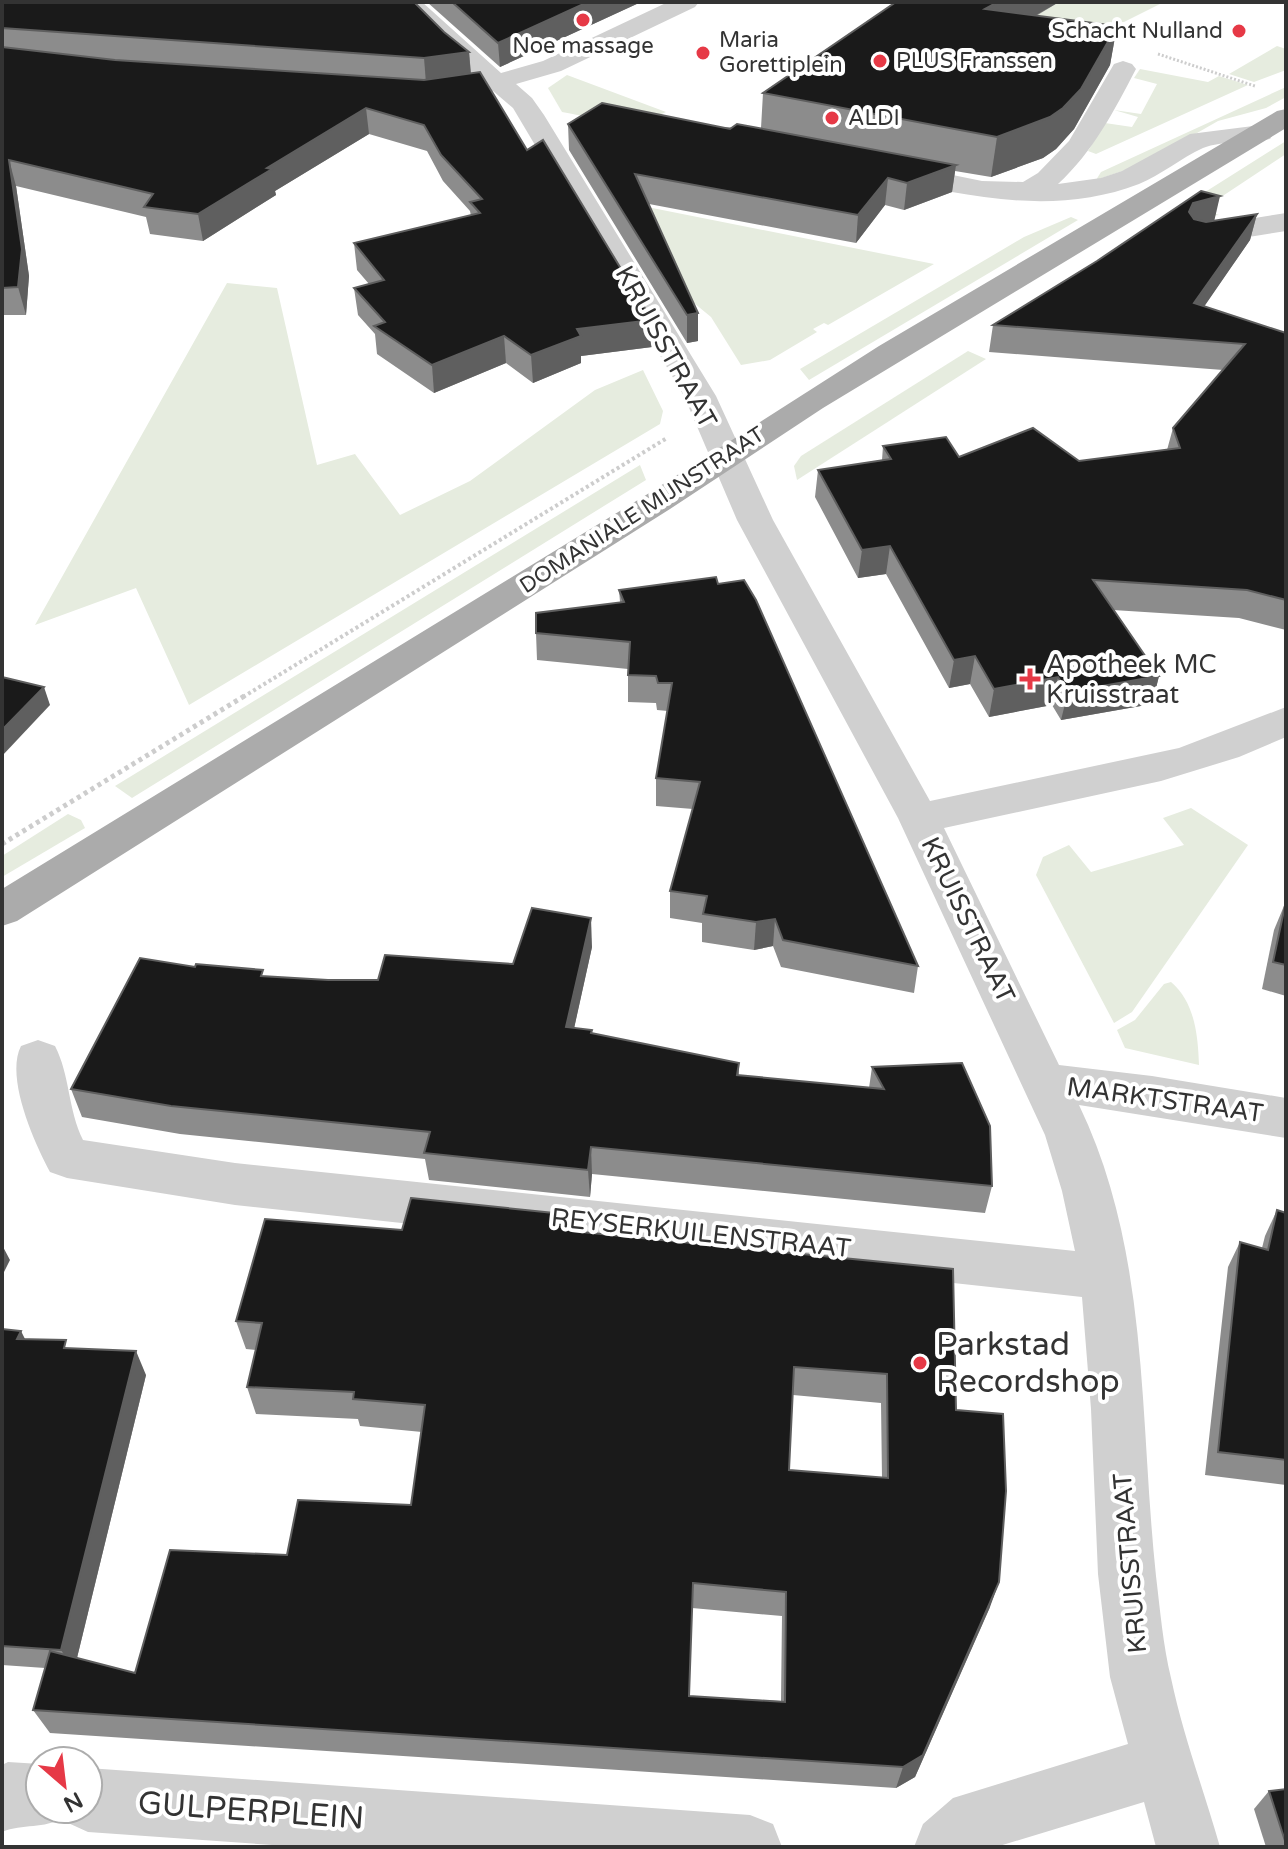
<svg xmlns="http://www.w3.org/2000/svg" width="1288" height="1849" font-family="'Varela Round',sans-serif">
	<rect width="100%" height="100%" fill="#fff"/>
	<g fill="#e6ecdf">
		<path d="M1052,2H1164L1120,24L1115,36L968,9Z"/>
		<path d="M1277,46L1286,49V70L1254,82L1229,74Z"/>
		<path d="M1140,69L1208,82L1219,76L1248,85L1096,154L1088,151L1105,123L1132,127L1138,117L1114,110L1141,114L1157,84L1134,78Z"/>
		<path d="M567,75L666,112C638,126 592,118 562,112L548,88Z"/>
		<path d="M1286,87V97L1266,108L1218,121L1143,164L1096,180L1101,172Z"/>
		<path d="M1286,141V154L1203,209L1219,215L1171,221L1164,218Z"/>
		<path d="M612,200L934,264L828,325L824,323L813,329L817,332L770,360L741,365L711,317L666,280Z"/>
		<path d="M1071,217L1078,220L809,380L800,369L1024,237Z"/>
		<path d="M227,283L277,288L317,465L355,454L400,515L470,481L595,390L643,370L663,411L660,424L189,705L136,588L35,625Z"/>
		<path d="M968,351L986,359L797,480L794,466L801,456Z"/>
		<path d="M640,465L646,480L132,798L115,786Z"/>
		<path d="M1191,808L1248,845L1132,1012L1114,1023L1036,875L1043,857L1069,845L1091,872L1184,845L1163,818Z"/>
		<path d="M68,814L81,820L85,828L2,877V856Z"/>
		<path d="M1171,982C1195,1002 1198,1036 1199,1065L1125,1048L1117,1030L1135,1020L1164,984Z"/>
	</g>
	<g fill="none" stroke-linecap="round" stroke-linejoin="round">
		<path stroke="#cdcdcd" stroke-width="3" stroke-dasharray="2 2" stroke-linecap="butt" d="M1158,54L1255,86"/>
		<path stroke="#cdcdcd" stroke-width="4" stroke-dasharray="3 3" stroke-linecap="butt" d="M243,697L667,438"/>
		<path stroke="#cdcdcd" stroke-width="5" stroke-dasharray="4 4" stroke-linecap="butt" d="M2,844L246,695"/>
		<g fill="#d0d0d0" fill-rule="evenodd">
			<path d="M397,2H422L501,73L543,61L668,2H699L695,7L561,71L516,84L532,98L544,115L716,396L773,520L930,801L1179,748L1286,707V737L1239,757L1161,781L944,828L1059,1065L1152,1076L1286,1098V1138L1079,1105C1150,1252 1139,1417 1156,1576C1160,1609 1163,1645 1171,1678C1183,1735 1204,1791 1220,1847H1156L1144,1802L996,1847H914L923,1824L953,1798L1128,1744L1110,1677L1098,1574L1091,1409L1082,1297L235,1205L67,1178L50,1172C34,1142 5,1077 21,1046L38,1040L55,1046C70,1075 68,1110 83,1140L235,1163L1075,1251L1062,1191L1045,1135L898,818L737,520L684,396L513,108L493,91L475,96L466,93L462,88L466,83L478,79L448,54Z"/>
			<path d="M1123,61L1132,64L1136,69C1114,111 1093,152 1058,184L1101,178L1122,171L1190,134L1261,125L1270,127L1274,133L1270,139C1249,144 1223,140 1203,148C1181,158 1161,175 1139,184C1056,216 967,197 884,177L880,171L884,165L894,163L982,181L1023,182L1038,173L1069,141L1114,64Z"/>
			<path d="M1286,213V231L1199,245L1189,242L1185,236L1189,230L1199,227Z"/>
			<path d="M8,1762L40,1764V1809H88V1768L750,1815L773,1824L782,1847H301L88,1832L66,1822L63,1817C44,1830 23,1823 2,1832V1765Z"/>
		</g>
		<path fill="#ababab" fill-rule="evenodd" d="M1286,109V128L823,408L670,509L17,921L2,926V889L646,495L879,346L1277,111Z"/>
	</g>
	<g fill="#8c8c8c" fill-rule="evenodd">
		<path d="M2,2L444,32L469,52L471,73L652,347L581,356V363L533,383L506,363L434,393L377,354L375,334L358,315L354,288L369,284L357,270L354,243L471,216L470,211L443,181L427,151L369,134L275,191L276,195L203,241L150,234L146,217L16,186L29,276L26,315H2Z"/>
		<path d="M427,2H641L500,67Z"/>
		<path d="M896,2H1059L1036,16L1117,26L1110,65L1074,129L1056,149L1043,158L991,177L955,171L952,192L904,210L885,205L856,243L649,204L698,341L687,343L569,150L568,124L761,128L763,93Z"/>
		<path d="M1257,214L1250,240L1204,306L1286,333V630L1239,618L1113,610L1159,676L1152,704L1061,720L1052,705L989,717L970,684L949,688L886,574L858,578L815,497L818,470L882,460L883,446L959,457L1079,461L1167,450L1173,428L1223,370L989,352L993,325L1214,221Z"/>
		<path d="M718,584L918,966L914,993L781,967L773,946L754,950L702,942V923L670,918V891L693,809L656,806V778L668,711L657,710L656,703L628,702V669L537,660L536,633L620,602L619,590Z"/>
		<path d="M1286,901V996L1262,989L1274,930Z"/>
		<path d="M592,947L574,1028L592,1030V1034L739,1063V1075L869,1088L872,1067L992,1186L985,1213L592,1174L590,1197L429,1180L425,1159L180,1134L82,1117L71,1089L195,967L265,976L328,980H378L513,964Z"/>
		<path d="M1277,1210L1286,1213V1485L1205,1475L1228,1267L1240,1242L1262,1248L1265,1236Z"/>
		<path d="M583,1216L584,1232L953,1269L956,1410L990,1607L915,1777L896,1788L50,1733L33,1710L45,1668L2,1665V1329L25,1339L70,1348L146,1375L77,1658L135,1673L287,1555L411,1505L422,1432L360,1426L358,1419L256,1414L247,1387L256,1350L246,1349L236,1321L402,1230ZM793,1395L881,1403L882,1478L789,1470ZM692,1608L782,1616L781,1701L689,1696Z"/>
		<path d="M1286,1789V1847H1266L1254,1809L1269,1791Z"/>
	</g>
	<g fill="#5f5f5f">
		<path d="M588,2H641L500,67L498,43Z"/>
		<path d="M998,2H1059L980,47L985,9Z"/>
		<path d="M1117,26L1110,65L1074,129L1056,149L1043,158L991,177L997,137Z"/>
		<path d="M469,52L471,77L426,83L424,58Z"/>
		<path d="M366,108L369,134L275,191L276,195L203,241L198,214L267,168Z"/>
		<path d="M9,160L16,186L29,276L26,315L18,287Z"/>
		<path d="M956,165L952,192L904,210L907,183Z"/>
		<path d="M888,178L885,205L856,243L858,215Z"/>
		<path d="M1220,196L1214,222L1186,228L1189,212L1193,203Z"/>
		<path d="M1257,214L1250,240L1188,330L1194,303Z"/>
		<path d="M698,313V341L687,343V315Z"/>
		<path d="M652,320V347L581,356V363L533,383L531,355L577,329Z"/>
		<path d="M504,336L506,363L434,393L432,365Z"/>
		<path d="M890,546L886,574L858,578L862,550Z"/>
		<path d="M975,656L970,684L949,688L954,660Z"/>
		<path d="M1159,676L1152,704L1061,720L1068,692Z"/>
		<path d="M1058,677L1052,705L989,717L994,689Z"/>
		<path d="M44,687L50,705L2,756V730Z"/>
		<path d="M591,918L592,947L568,1056L566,1027Z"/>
		<path d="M775,919L773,946L754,950L756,922Z"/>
		<path d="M591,1147L592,1174L590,1197L588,1170Z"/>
		<path d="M2,1245L10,1260L2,1276Z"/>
		<path d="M21,1331L33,1355L17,1339Z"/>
		<path d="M136,1351L146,1375L74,1670L61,1650Z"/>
		<path d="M999,1582L990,1607L915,1777L896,1788L903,1767Z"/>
	</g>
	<g fill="#1a1a1a" stroke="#5f5f5f" stroke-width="2" fill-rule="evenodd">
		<path d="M2,2H414L444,32L469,52L424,58L2,28Z"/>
		<path d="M452,2H588L498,43Z"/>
		<path d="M896,2H998L985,9L1117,26L1081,89L1063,108L1050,117L997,137L763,93Z"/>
		<path d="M2,47L115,60L424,80L480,72L527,150L543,140L652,320L577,329L581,336L531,355L504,336L432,365L374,326L385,322L354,288L384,280L354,243L480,213L470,202L482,199L441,155L424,125L366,108L267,168L272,169L198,214L144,207L153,194L9,160L22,249L18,287L2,288Z"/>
		<path d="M602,103L730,129L737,124L956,165L907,183L888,178L858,215L635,174L698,313L687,315L568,124Z"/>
		<path d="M1201,191L1220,196L1193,203L1189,212L1194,219L1206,222L1257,214L1194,303L1286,333V600L1247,590L1093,580L1159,676L1068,692L1058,677L994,689L975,656L954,660L890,546L862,550L818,470L891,459L883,446L946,437L959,457L1033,428L1079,461L1180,448L1173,428L1245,344L993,325L1097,261Z"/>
		<path d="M716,577L718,584L744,580L756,600L918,966L783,940L775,919L756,922L703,914L707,896L670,891L700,782L656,778L672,683H658L656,676L628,675L630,642L536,633V613L624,602L619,590Z"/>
		<path d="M2,677L44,687L2,730Z"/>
		<path d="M1286,901V965L1273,962Z"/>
		<path d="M532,908L591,918L566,1027L592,1030L591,1033L739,1063L737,1075L884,1089L872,1067L962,1063L990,1126L992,1186L591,1147L588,1170L424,1153L430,1132L171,1106L71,1089L140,958L195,967L196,964L263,970L261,976L328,980H378L385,955L513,964Z"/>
		<path d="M411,1198L583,1216L582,1232L953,1269L956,1410L1003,1414L1006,1491L999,1582L923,1755L903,1767L33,1710L50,1651L135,1673L170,1550L287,1555L298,1500L411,1505L425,1405L353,1399L354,1392L247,1387L262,1323L236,1321L265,1219L402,1230ZM794,1367L887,1374L888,1478L789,1470ZM693,1583L786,1592L785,1702L689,1696Z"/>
		<path d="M1277,1210L1286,1213V1460L1218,1452L1240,1242L1268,1250Z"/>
		<path d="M2,1329L21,1331L17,1339L66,1340L64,1348L136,1351L61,1650L2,1646Z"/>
		<path d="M1286,1789V1844L1269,1791Z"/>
	</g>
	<g fill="#e63946" stroke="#fff" stroke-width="3">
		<circle cx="583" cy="20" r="8"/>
		<circle cx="1239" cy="31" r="8"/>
		<circle cx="703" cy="53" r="8"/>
		<circle cx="880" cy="61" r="8"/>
		<circle cx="832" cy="118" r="8"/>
		<path d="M1026 667h8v8h8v8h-8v8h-8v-8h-8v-8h8z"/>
		<circle cx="920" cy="1363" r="8"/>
	</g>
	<g text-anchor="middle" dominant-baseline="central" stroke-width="8" stroke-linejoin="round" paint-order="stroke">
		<g font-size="22" fill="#333" stroke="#fff" text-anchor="start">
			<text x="1223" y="31" text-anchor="end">Schacht Nulland</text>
			<text x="719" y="40">Maria<tspan x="719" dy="25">Gorettiplein</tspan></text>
			<text x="583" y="46" text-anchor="middle">Noe massage</text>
			<text x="896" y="61">PLUS Franssen</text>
			<text x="848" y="118">ALDI</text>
		</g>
		<g font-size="22" fill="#333" stroke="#fff">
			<text transform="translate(642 510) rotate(-33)">DOMANIALE MIJNSTRAAT</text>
		</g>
		<g font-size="26" fill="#333" stroke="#fff">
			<text transform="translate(666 347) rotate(61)">KRUISSTRAAT</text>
			<text transform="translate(968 920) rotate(64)">KRUISSTRAAT</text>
			<text transform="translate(1165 1100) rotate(8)">MARKTSTRAAT</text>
			<text transform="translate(701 1233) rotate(6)">REYSERKUILENSTRAAT</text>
			<text transform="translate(1130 1563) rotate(-95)">KRUISSTRAAT</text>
		</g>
		<g font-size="26" fill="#333" stroke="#fff" text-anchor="start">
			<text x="1046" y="664">Apotheek MC<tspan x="1046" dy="30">Kruisstraat</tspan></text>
		</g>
		<g font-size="32" fill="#333" stroke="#fff" text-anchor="start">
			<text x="936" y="1345">Parkstad<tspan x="936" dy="37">Recordshop</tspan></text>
		</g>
		<g font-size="32" fill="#333" stroke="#fff">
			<text transform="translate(251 1811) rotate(4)">GULPERPLEIN</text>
		</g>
	</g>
	<rect width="1288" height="1849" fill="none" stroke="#333333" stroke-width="8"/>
	<g transform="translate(64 1785) rotate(152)"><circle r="38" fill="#ffffff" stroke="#adadad" stroke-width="2"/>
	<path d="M0-6L14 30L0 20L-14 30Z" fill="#e63946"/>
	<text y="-12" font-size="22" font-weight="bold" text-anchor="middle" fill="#333333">N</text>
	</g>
</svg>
